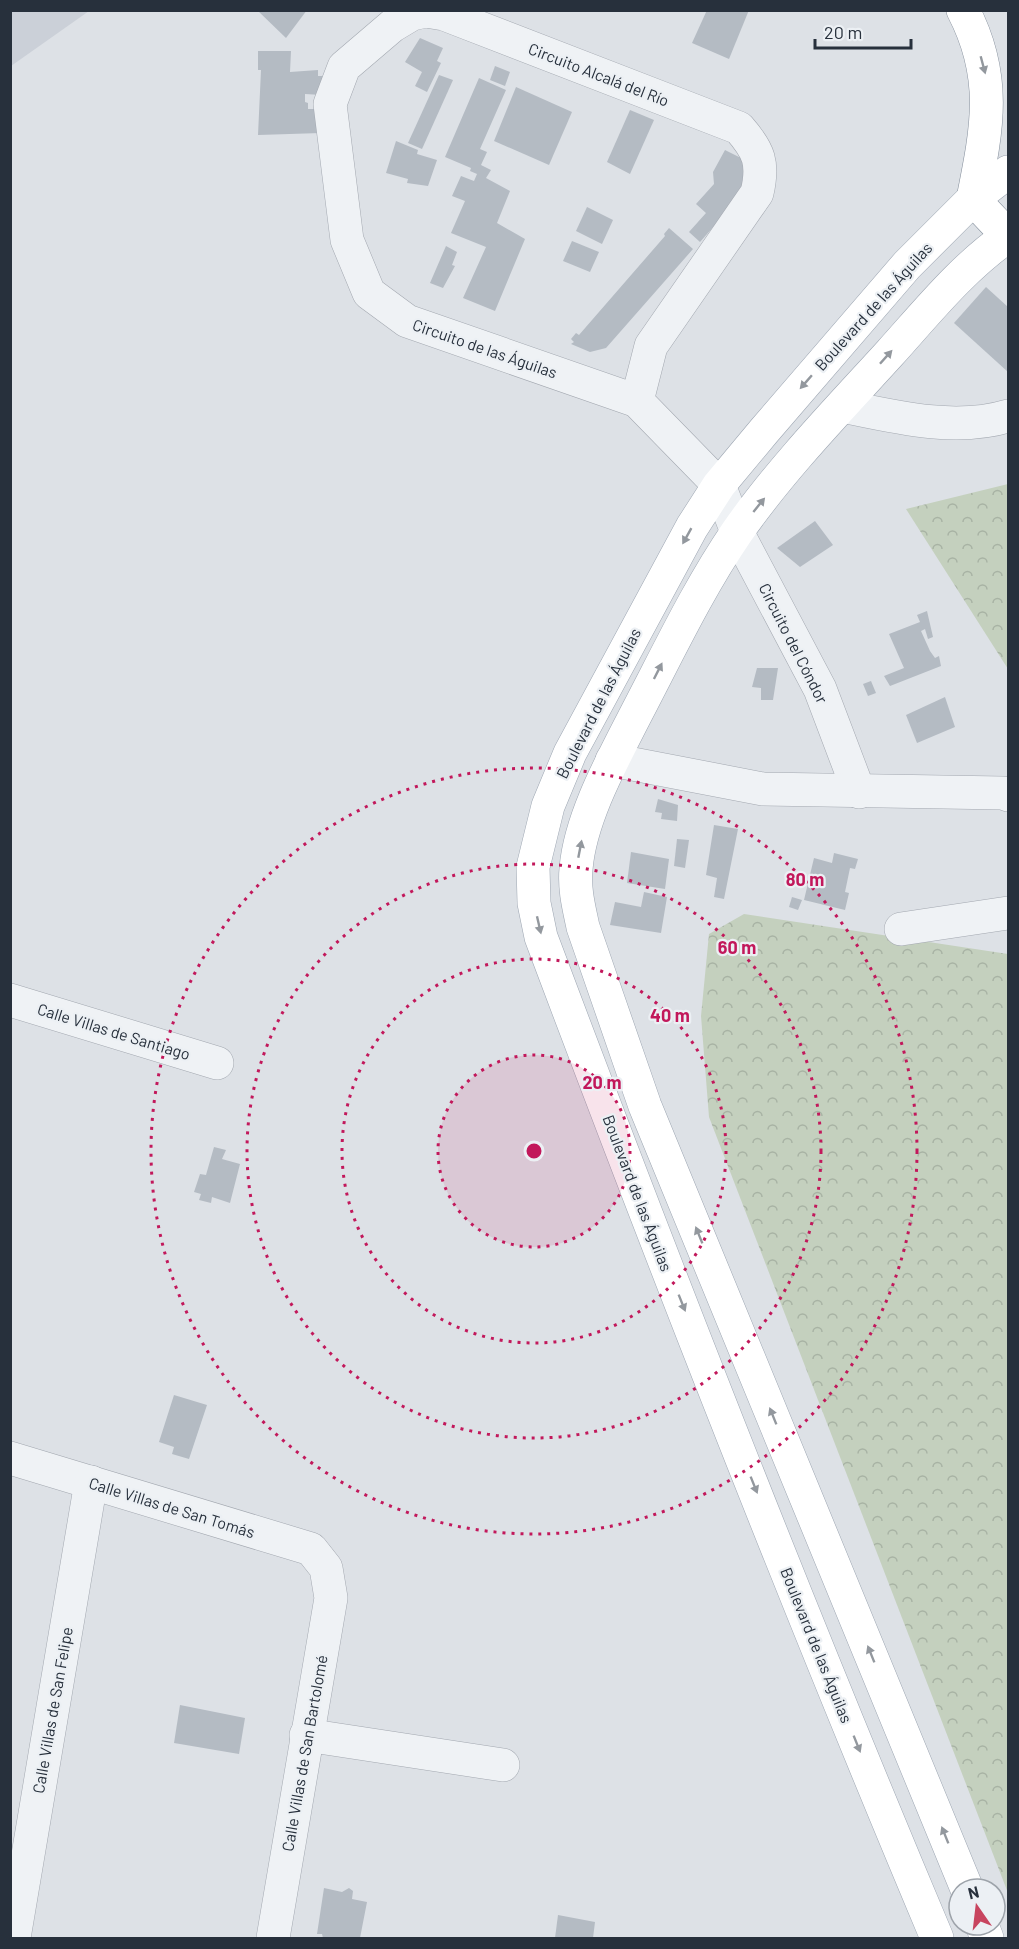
<svg xmlns="http://www.w3.org/2000/svg" width="1019" height="1949" font-family="Barlow,sans-serif">
	<defs>
		<pattern id="forest-crowns" width="20" height="18" patternUnits="userSpaceOnUse" patternTransform="scale(1.5)"><rect width="20" height="18" fill="#c4d0be"/><path d="M2 6a3 3 0 1 1 6 0M12 15a3 3 0 1 1 6 0" fill="none" stroke="#a8b3a4"/></pattern>
	</defs>
	<rect width="100%" height="100%" fill="#dde1e6"/>
	<path fill="#cbd0d8" d="M11,10H89V11L11,66Z"/>
	<g fill="url(#forest-crowns)">
		<path d="M1008,484V669L906,509Z"/>
		<path d="M744,914L1008,954V1893L709,1117L701,1016L709,934Z"/>
	</g>
	<g fill="#b4bbc3">
		<path d="M257,10H307L286,38Z"/>
		<path d="M707,10H749L729,59L692,43Z"/>
		<path d="M420,38L443,48L437,61L441,63L427,92L415,86L422,72L405,62Z"/>
		<path d="M258,51H291L290,72L318,70V76H323L322,95L305,94V102L308,103V109H322L321,133L258,135L261,70H258Z"/>
		<path d="M495,66L510,72L505,86L490,80Z"/>
		<path d="M439,75L453,80L422,149L408,143Z"/>
		<path d="M479,78L506,90L480,149L487,152L481,165L491,170L486,178L510,191L497,223L525,239L495,311L463,298L486,247L451,233L465,201L452,196L461,176L474,181L477,174L470,171L471,168L445,157Z"/>
		<path d="M516,87L572,112L549,165L494,141Z"/>
		<path d="M630,110L654,120L630,174L607,162Z"/>
		<path d="M396,141L418,150L417,154L437,160L428,186L407,183L408,179L386,173Z"/>
		<path d="M725,150L745,160L750,185L700,242L689,232L706,213L696,204L714,184L713,172Z"/>
		<path d="M587,207L613,220L602,244L576,231Z"/>
		<path d="M669,228L693,249L606,348L590,352L571,344L574,342L571,339L576,333L579,335L665,236L664,234Z"/>
		<path d="M572,241L599,252L590,272L563,261Z"/>
		<path d="M446,246L457,252L452,265L455,266L443,288L430,283Z"/>
		<path d="M986,287L1008,307V372L954,323Z"/>
		<path d="M815,521L833,545L800,567L777,548Z"/>
		<path d="M927,611L933,637L928,639L925,629L921,631L930,651L935,658L939,656L941,666L890,686L884,676L904,668L889,634L920,622L917,615Z"/>
		<path d="M757,668H778L773,700H761V688L752,687Z"/>
		<path d="M871,681L876,693L868,696L863,684Z"/>
		<path d="M945,697L955,727L917,743L906,715Z"/>
		<path d="M658,799L678,805L677,821L661,819L662,813L655,812Z"/>
		<path d="M714,825L738,829L724,899L714,897L717,878L706,875Z"/>
		<path d="M677,839L689,840L685,868L674,866Z"/>
		<path d="M631,852L669,859L665,889L627,883Z"/>
		<path d="M834,853L858,859L855,869L850,868L845,892L849,893L845,910L804,900L814,858L832,863Z"/>
		<path d="M644,892L667,897L661,933L610,925L615,902L641,907Z"/>
		<path d="M792,897L802,900L798,910L789,907Z"/>
		<path d="M214,1147L226,1150L222,1159L240,1164L230,1203L212,1197L211,1203L199,1200L201,1194L194,1192L200,1174L206,1175Z"/>
		<path d="M174,1395L207,1405L189,1459L172,1454L174,1447L159,1442Z"/>
		<path d="M180,1705L245,1718L239,1754L174,1743Z"/>
		<path d="M324,1888L342,1892L349,1888L353,1891L352,1899L367,1902L360,1938H323L322,1934H317Z"/>
		<path d="M558,1915L595,1922L593,1938H555Z"/>
	</g>
	<g fill="none" stroke-linecap="round" stroke-linejoin="round">
		<g stroke="#a3a8b0" stroke-width="34">
			<g id="minor">
				<path d="M637,401L651,346L757,193C764,163 759,151 739,128L444,14L426,11L412,14L392,26L344,67L330,104L347,240L369,293L407,321L637,401L719,485L737,532L820,689L859,792"/>
				<path d="M842,406C895,417 955,432 1008,416"/>
				<path d="M612,760L763,789L1003,793L1008,795"/>
				<path d="M901,929L1008,913"/>
				<path d="M10,1000L217,1063"/>
				<path d="M10,1458L311,1549L326,1568L331,1598L273,1938"/>
				<path d="M306,1735L503,1765"/>
				<path d="M14,1938L91,1482"/>
			</g>
		</g>
		<g stroke="#9da6b2" stroke-width="34">
			<g id="major">
				<path d="M967,1889L645,1106L583,927C579,908 574,889 576,869C580,818 613,759 636,714C668,653 698,589 737,532C781,469 838,410 890,353C927,312 962,268 1008,236"/>
				<path d="M982,1925L987,1938"/>
				<path d="M937,1938C798,1608 667,1273 541,937L534,903L533,867L548,806L570,753L692,527L719,485L764,431L907,265L973,199L1008,172"/>
			</g>
		</g>
		<g stroke="#858f9c" stroke-width="34">
			<path id="highway" d="M963,10C998,77 987,129 973,199L1008,236"/>
		</g>
		<use href="#minor" stroke="#eff2f5" stroke-width="33"/>
		<use href="#major" stroke="#fff" stroke-width="33"/>
		<use href="#highway" stroke="#fff" stroke-width="33"/>
	</g>
	<defs><path id="oneway-solid" d="M-6-.8H1V-3.2L6.5 0L1 3.2V.8H-6Z" transform="scale(1.5)"/></defs>
	<g fill="#93989e">
		<use href="#oneway-solid" transform="translate(983 65) rotate(75)"/>
		<use href="#oneway-solid" transform="translate(886 357) rotate(-48)"/>
		<use href="#oneway-solid" transform="translate(806 382) rotate(131)"/>
		<use href="#oneway-solid" transform="translate(759 505) rotate(-51)"/>
		<use href="#oneway-solid" transform="translate(687 536) rotate(119)"/>
		<use href="#oneway-solid" transform="translate(658 671) rotate(-63)"/>
		<use href="#oneway-solid" transform="translate(580 849) rotate(-79)"/>
		<use href="#oneway-solid" transform="translate(539 925) rotate(77)"/>
		<use href="#oneway-solid" transform="translate(699 1235) rotate(-112)"/>
		<use href="#oneway-solid" transform="translate(682 1303) rotate(68)"/>
		<use href="#oneway-solid" transform="translate(773 1416) rotate(-112)"/>
		<use href="#oneway-solid" transform="translate(754 1485) rotate(68)"/>
		<use href="#oneway-solid" transform="translate(871 1654) rotate(-112)"/>
		<use href="#oneway-solid" transform="translate(857 1744) rotate(68)"/>
		<use href="#oneway-solid" transform="translate(945 1835) rotate(-112)"/>
	</g>
	<circle cx="534" cy="1151" r="96" fill="#c2185b" fill-opacity=".12"/>
	<g fill="none" stroke="#c2185b" stroke-width="3" stroke-dasharray="3 6">
		<circle cx="534" cy="1151" r="96"/>
		<circle cx="534" cy="1151" r="192"/>
		<circle cx="534" cy="1151" r="287"/>
		<circle cx="534" cy="1151" r="383"/>
	</g>
	<g text-anchor="middle" dominant-baseline="central" stroke-width="4.5" stroke-linejoin="round" paint-order="stroke">
		<g font-size="16" fill="#27303c" stroke="#ecf0f4">
			<text transform="translate(599 74) rotate(21)">Circuito Alcalá del Río</text>
			<text transform="translate(873 306) rotate(-48)">Boulevard de las Águilas</text>
			<text transform="translate(485 348) rotate(19)">Circuito de las Águilas</text>
			<text transform="translate(794 643) rotate(63)">Circuito del Cóndor</text>
			<text transform="translate(598 703) rotate(-63)">Boulevard de las Águilas</text>
			<text transform="translate(114 1031) rotate(17)">Calle Villas de Santiago</text>
			<text transform="translate(638 1193) rotate(69)">Boulevard de las Águilas</text>
			<text transform="translate(172 1507) rotate(17)">Calle Villas de San Tomás</text>
			<text transform="translate(817 1645) rotate(68)">Boulevard de las Águilas</text>
			<text transform="translate(52 1710) rotate(-80)">Calle Villas de San Felipe</text>
			<text transform="translate(304 1753) rotate(-80)">Calle Villas de San Bartolomé</text>
		</g>
	</g>
	<circle cx="534" cy="1151" r="9" fill="#c2185b" stroke="#ecf0f4" stroke-width="3"/>
	<g font-size="18" text-anchor="middle" font-weight="bold" fill="#c2185b" stroke="#ecf0f4" stroke-width="4.5" stroke-linejoin="round" paint-order="stroke">
		<text x="805" y="886">80 m</text>
		<text x="737" y="954">60 m</text>
		<text x="670" y="1022">40 m</text>
		<text x="602" y="1089">20 m</text>
	</g>
	<rect width="1019" height="1949" fill="none" stroke="#27303c" stroke-width="24"/>
	<g transform="translate(977 1907) rotate(346)"><circle r="28" fill="#ecf0f4" stroke="#9da3aa" stroke-width="1.5"/>
	<path d="M0-4.5L10 22L0 15L-10 22Z" fill="#c8455f"/>
	<text y="-9" font-size="16" font-weight="bold" text-anchor="middle" fill="#27303c">N</text>
	</g>
	<path d="M815 39v9h96v-9" fill="none" stroke="#27303c" stroke-width="3"/>
	<text x="824" y="39" font-size="18" fill="#27303c" stroke="#ecf0f4" stroke-width="4.5" paint-order="stroke">20 m</text>
</svg>
